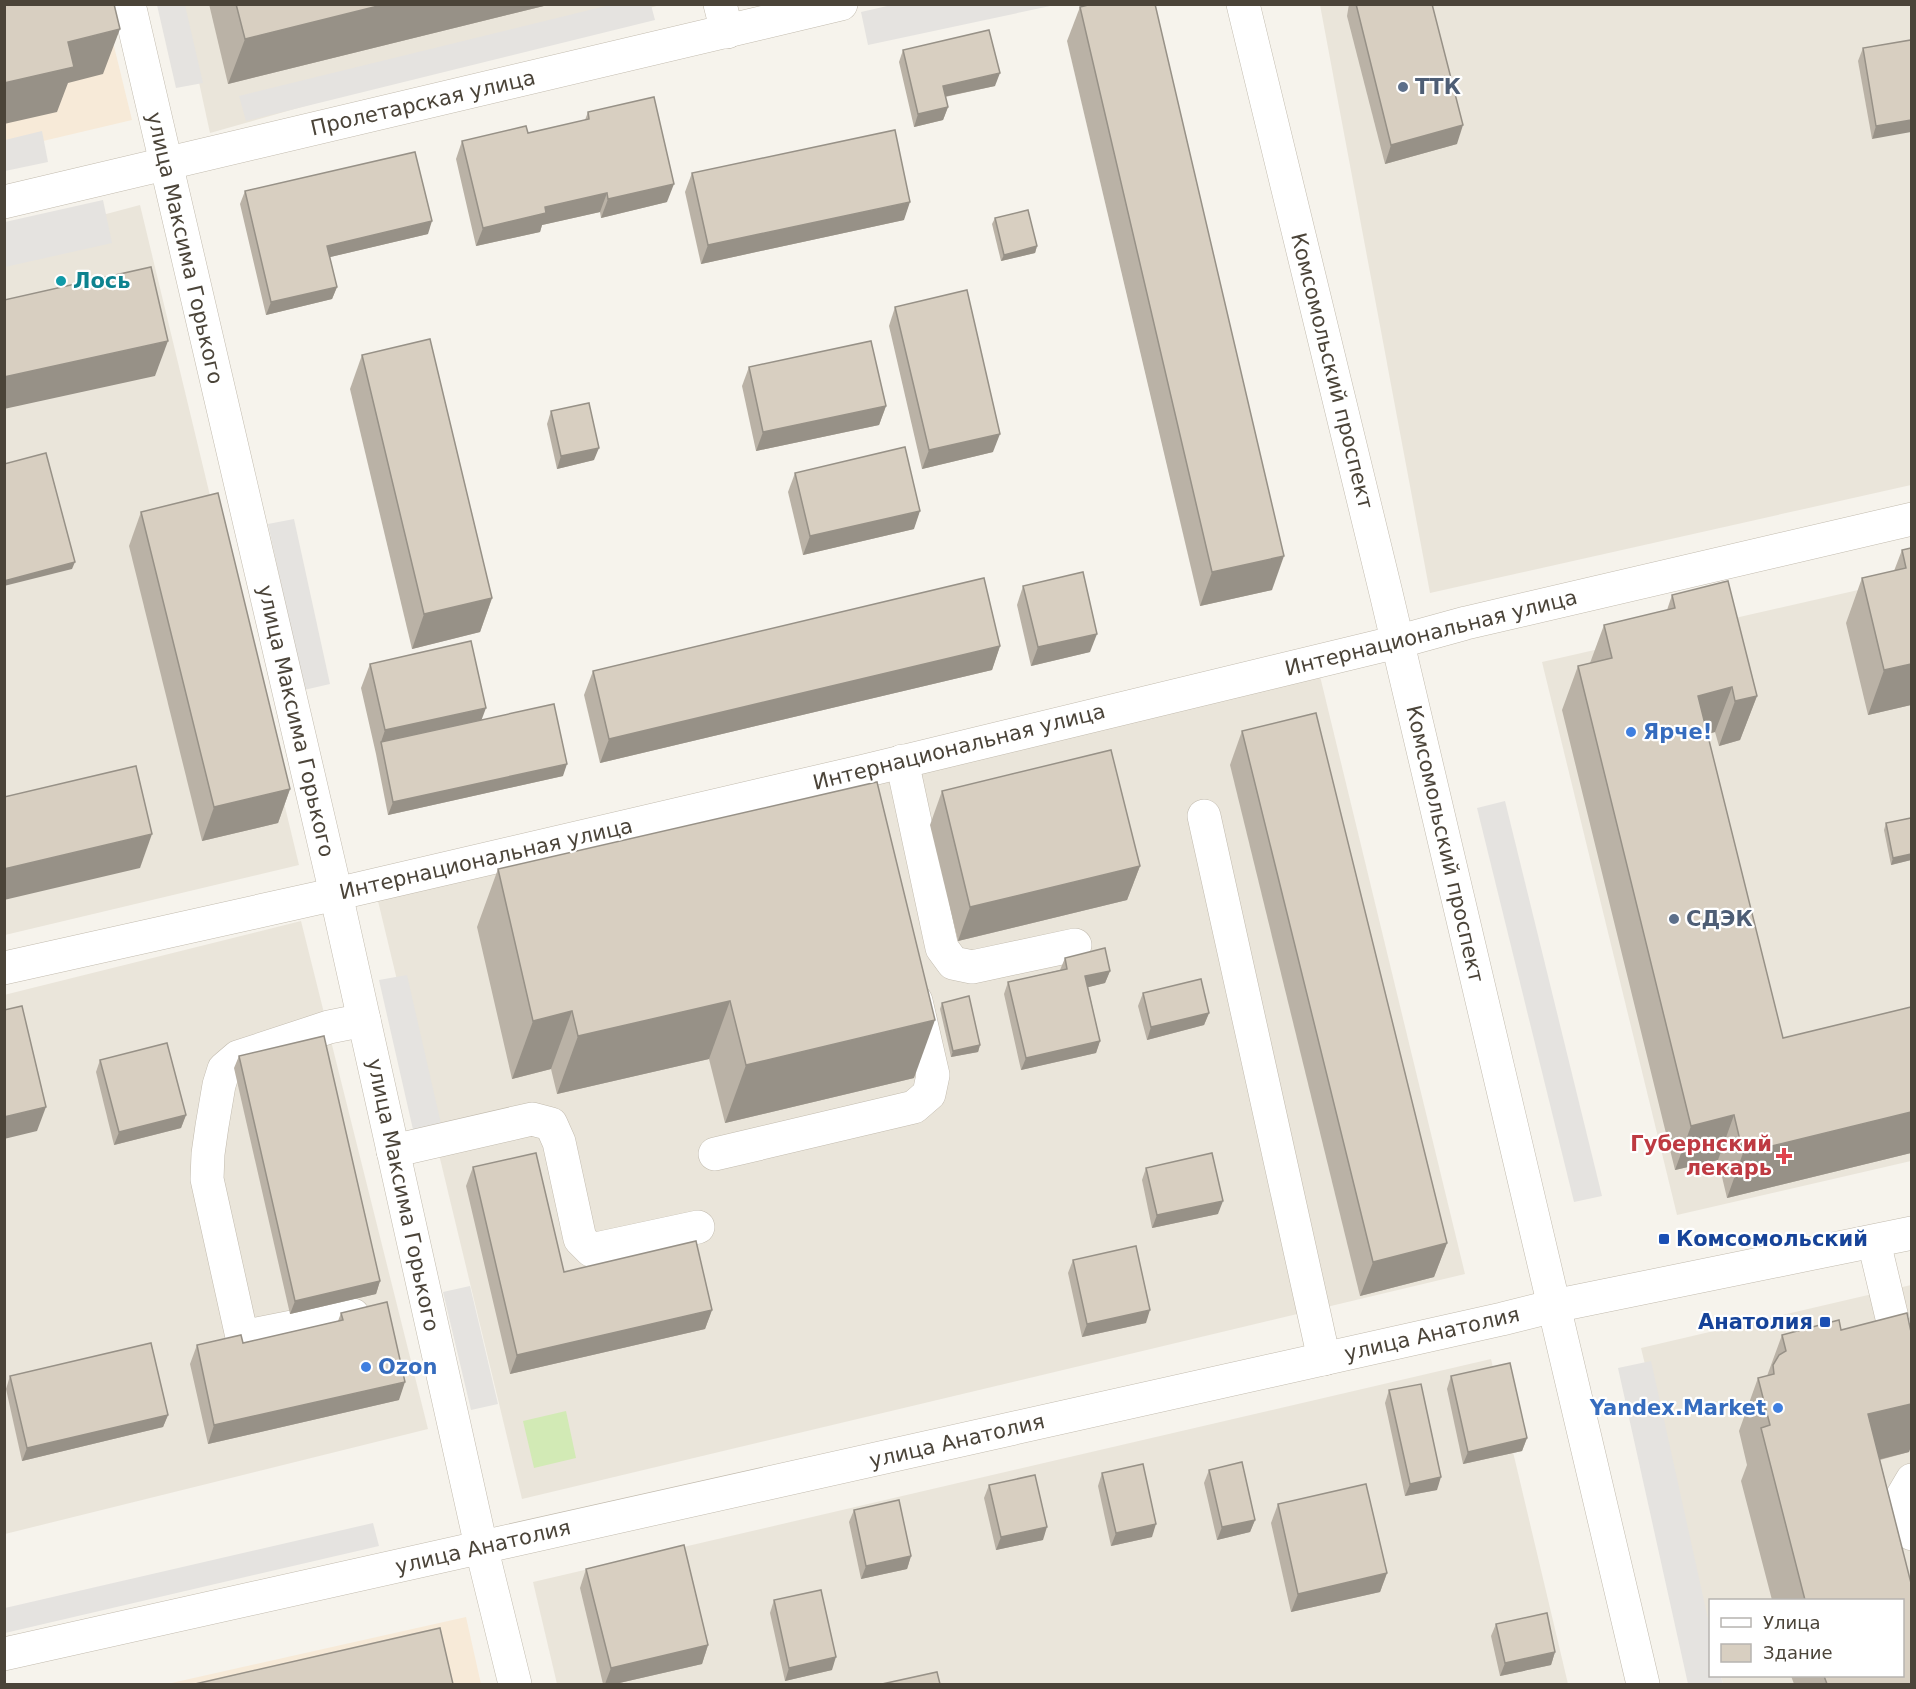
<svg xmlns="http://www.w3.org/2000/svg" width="1916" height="1689" font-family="'DejaVu Sans',sans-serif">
	<rect width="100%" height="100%" fill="#f6f3ec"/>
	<g fill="#eae5da">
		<path d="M182,4L660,5L210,133Z"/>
		<path d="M1320,5H1911V485L1430,593Z"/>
		<path d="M140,205L299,865L5,935V241Z"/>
		<path d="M1911,578V1161L1677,1215L1542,662Z"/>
		<path d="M1319,672L1465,1274L522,1499L377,897Z"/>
		<path d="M301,921L428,1429L5,1534L4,995Z"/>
		<path d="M1911,1285V1684H1723L1721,1676H1902V1600H1710V1632L1641,1348Z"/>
		<path d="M1491,1359L1568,1684H557L533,1582Z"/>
	</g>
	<g fill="#f7ead8">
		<path d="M4,5H104L132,120L5,150Z"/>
		<path d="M466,1617L481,1684H167Z"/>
	</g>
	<path fill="#d2eab5" d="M566,1411L576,1458L534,1468L523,1421Z"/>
	<g fill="#e5e3e0">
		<path d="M614,4L651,5L655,20L246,121L239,96Z"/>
		<path d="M896,4H1055V5L868,45L861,12Z"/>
		<path d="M157,5H185L203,83L176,88Z"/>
		<path d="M42,131L48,162L5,171V140Z"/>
		<path d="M103,200L112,243L5,267V222Z"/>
		<path d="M294,519L330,684L304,690L268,524Z"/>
		<path d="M1505,801L1602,1196L1574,1202L1477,808Z"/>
		<path d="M407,975L442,1128L414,1134L379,980Z"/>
		<path d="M470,1286L498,1404L471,1410L443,1292Z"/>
		<path d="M1651,1361L1710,1628V1676H1721L1723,1684H1688L1618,1368Z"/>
		<path d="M373,1523L379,1546L5,1633V1608Z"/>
	</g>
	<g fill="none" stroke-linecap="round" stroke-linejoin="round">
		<g stroke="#c2bbae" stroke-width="34">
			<g id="minor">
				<path d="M129,4L336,894L481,1546L515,1684"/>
				<path d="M720,4L727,32"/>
				<path d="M1243,4L1386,593L1643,1684"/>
				<path d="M4,202L841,4"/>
				<path d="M902,761L942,948L953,963L972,967L1075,945"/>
				<path d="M1204,816L1324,1359"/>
				<path d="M4,968L336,894L864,771L1397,642L1466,623L1912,519"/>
				<path d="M393,1151L532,1119L551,1124L559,1142L580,1239L591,1250L698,1227"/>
				<path d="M715,1154L914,1107L929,1094L933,1075L916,1001"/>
				<path d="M1874,1242L1912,1402"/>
				<path d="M353,1315L242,1337L207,1179L208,1154L212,1126L219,1085L224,1069L238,1057L329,1027L364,1020"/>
				<path d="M1912,1480L1902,1497L1912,1534"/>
				<path d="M4,1654L1502,1319L1554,1306L1912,1233"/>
			</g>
		</g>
		<use href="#minor" stroke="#fff" stroke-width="33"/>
	</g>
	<g fill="#bab2a6">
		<path d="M209,4H552L228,84Z"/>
		<path d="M1349,4H1432L1457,144L1385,164L1347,16Z"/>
		<path d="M1080,7L1272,590L1200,606L1067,41Z"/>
		<path d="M1911,40L1872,139L1858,61L1863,48Z"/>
		<path d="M903,50L995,86L945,97L948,107L943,120L914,127L899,62Z"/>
		<path d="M588,112L667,202L601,218L600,212L542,225L540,232L476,246L456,159L462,141L528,133L585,120Z"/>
		<path d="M692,173L904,220L701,264L685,192Z"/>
		<path d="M245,191L428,234L330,257L337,287L332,299L266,315L240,204Z"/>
		<path d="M995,218L1037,246L1035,253L1001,261L992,224Z"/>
		<path d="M895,307L993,452L922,469L889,326Z"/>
		<path d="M362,355L492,598L480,632L412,649L350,389Z"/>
		<path d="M749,367L886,406L879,425L756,451L742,386Z"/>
		<path d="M551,411L594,460L557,469L547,424Z"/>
		<path d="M795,473L914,529L803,555L788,492Z"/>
		<path d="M141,512L290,789L278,823L202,841L129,546Z"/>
		<path d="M1911,548V705L1868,715L1846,623L1862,578L1894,571L1902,550Z"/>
		<path d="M1023,586L1090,652L1031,666L1017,605Z"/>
		<path d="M1672,595L1757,696L1740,740L1719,746L1715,732L1707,734L1783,1038L1911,1007V1153L1727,1198L1718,1160L1675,1170L1562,710L1578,666L1590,663L1604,625L1667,610Z"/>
		<path d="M1000,646L992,670L600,763L584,695L593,671Z"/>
		<path d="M370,664L481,720L563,776L388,815L376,754L361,688Z"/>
		<path d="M1242,731L1447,1243L1434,1277L1360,1296L1230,765Z"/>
		<path d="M942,791L1140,866L1127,900L958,941L930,825Z"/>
		<path d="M1911,818V860L1891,865L1884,830L1886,823Z"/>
		<path d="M498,869L914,1078L725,1123L709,1059L557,1094L551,1069L512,1079L477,927Z"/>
		<path d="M1065,958L1110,971L1105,983L1088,987L1100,1041L1096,1053L1021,1070L1004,994L1008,982L1060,970Z"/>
		<path d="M1143,993L1209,1013L1204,1025L1147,1040L1138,1006Z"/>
		<path d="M942,1003L980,1045L978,1052L951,1057L940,1009Z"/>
		<path d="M239,1056L380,1281L376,1294L290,1314L234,1068Z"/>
		<path d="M100,1060L186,1115L181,1128L114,1145L96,1072Z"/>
		<path d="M473,1167L564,1272L712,1310L705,1329L510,1374L466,1186Z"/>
		<path d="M1146,1168L1218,1214L1152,1228L1142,1180Z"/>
		<path d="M1073,1260L1146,1323L1082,1337L1068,1273Z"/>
		<path d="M341,1313L399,1400L208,1444L190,1364L197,1345L243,1343L338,1321Z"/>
		<path d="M1907,1313L1911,1332V1446L1909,1452L1880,1460L1911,1583V1684H1794L1791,1676H1902V1600H1772L1741,1481L1747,1465L1739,1431L1758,1378L1767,1376L1782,1335L1839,1320L1841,1330Z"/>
		<path d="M10,1376L168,1415L163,1427L22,1461L6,1389Z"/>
		<path d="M1451,1376L1527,1438L1522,1451L1463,1464L1447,1389Z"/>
		<path d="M1389,1390L1437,1490L1405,1496L1385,1403Z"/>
		<path d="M1209,1470L1255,1520L1250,1532L1217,1540L1204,1483Z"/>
		<path d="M1102,1473L1152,1537L1111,1546L1098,1486Z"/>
		<path d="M989,1485L1043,1540L996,1550L984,1498Z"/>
		<path d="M1278,1504L1387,1573L1380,1592L1291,1612L1271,1523Z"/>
		<path d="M854,1510L911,1556L907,1569L861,1579L849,1522Z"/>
		<path d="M586,1569L708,1645L702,1664L615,1684H603L580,1588Z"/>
		<path d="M774,1600L832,1670L785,1681L770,1613Z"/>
		<path d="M1496,1624L1555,1652L1551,1665L1500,1676L1491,1636Z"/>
	</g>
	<g fill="#979187">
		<path d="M386,4H552L228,84L245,39Z"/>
		<path d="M120,29L103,74L68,83L57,112L4,124V83L68,42Z"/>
		<path d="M1000,73L995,86L938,98L943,86Z"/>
		<path d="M948,107L943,120L914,127L918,114Z"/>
		<path d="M1911,120V132L1872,139L1876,126Z"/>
		<path d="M1463,125L1457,144L1385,164L1391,145Z"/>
		<path d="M674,184L667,202L601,218L608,199Z"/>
		<path d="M607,193L600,212L542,225L540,232L476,246L483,228L545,207Z"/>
		<path d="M910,202L904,220L701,264L708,245Z"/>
		<path d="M432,221L428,234L322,259L327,246Z"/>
		<path d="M1037,246L1035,253L1001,261L1004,255Z"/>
		<path d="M337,287L332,299L266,315L271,302Z"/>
		<path d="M168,341L155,376L4,409V377Z"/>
		<path d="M886,406L879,425L756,451L763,432Z"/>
		<path d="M1000,434L993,452L922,469L929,450Z"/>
		<path d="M599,448L594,460L557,469L561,456Z"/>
		<path d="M920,511L914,529L803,555L810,536Z"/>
		<path d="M1284,556L1272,590L1200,606L1212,572Z"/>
		<path d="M75,562L72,569L4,586V581Z"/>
		<path d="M492,598L480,632L412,649L424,614Z"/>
		<path d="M1097,634L1090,652L1031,666L1038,647Z"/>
		<path d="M1000,646L992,670L600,763L609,739Z"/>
		<path d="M1911,664V705L1868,715L1884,670Z"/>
		<path d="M1732,687L1715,732L1682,741L1698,696Z"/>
		<path d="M1757,696L1740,740L1719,746L1735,701Z"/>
		<path d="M486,708L477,732L381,742L385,730Z"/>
		<path d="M567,764L563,776L388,815L393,802Z"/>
		<path d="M290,789L278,823L202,841L214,807Z"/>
		<path d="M152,834L140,868L4,900V869Z"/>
		<path d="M1911,854V860L1891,865L1893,858Z"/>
		<path d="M1140,866L1127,900L958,941L970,907Z"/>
		<path d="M1110,971L1105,983L1081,989L1085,976Z"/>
		<path d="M730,1001L709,1059L557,1094L578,1036Z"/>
		<path d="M572,1011L551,1069L512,1079L533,1021Z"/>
		<path d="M1209,1013L1204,1025L1147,1040L1151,1027Z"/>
		<path d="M935,1020L914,1078L725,1123L746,1065Z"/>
		<path d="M1100,1041L1096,1053L1021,1070L1026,1058Z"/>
		<path d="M980,1045L978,1052L951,1057L953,1051Z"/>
		<path d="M46,1107L37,1131L4,1139V1117Z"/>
		<path d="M1911,1112V1153L1727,1198L1743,1153Z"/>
		<path d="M186,1115L181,1128L114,1145L119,1132Z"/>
		<path d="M1734,1115L1718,1160L1675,1170L1691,1126Z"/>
		<path d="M1223,1201L1218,1214L1152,1228L1157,1215Z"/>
		<path d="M1447,1243L1434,1277L1360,1296L1373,1262Z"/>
		<path d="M380,1281L376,1294L290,1314L295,1301Z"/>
		<path d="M712,1310L705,1329L510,1374L517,1355Z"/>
		<path d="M1150,1310L1146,1323L1082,1337L1087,1324Z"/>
		<path d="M405,1382L399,1400L208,1444L214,1425Z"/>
		<path d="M1911,1404V1446L1909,1452L1849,1467L1868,1414Z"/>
		<path d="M168,1415L163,1427L22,1461L27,1448Z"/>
		<path d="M1527,1438L1522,1451L1463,1464L1468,1452Z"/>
		<path d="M1441,1477L1437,1490L1405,1496L1410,1484Z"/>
		<path d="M1255,1520L1250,1532L1217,1540L1222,1527Z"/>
		<path d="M1156,1524L1152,1537L1111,1546L1116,1533Z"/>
		<path d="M1047,1527L1043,1540L996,1550L1001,1537Z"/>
		<path d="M911,1556L907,1569L861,1579L866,1566Z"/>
		<path d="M1387,1573L1380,1592L1291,1612L1298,1594Z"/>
		<path d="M708,1645L702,1664L615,1684H605L611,1668Z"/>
		<path d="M1555,1652L1551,1665L1500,1676L1505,1663Z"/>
		<path d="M836,1657L832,1670L785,1681L789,1668Z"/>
	</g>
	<g fill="#d8cfc1" stroke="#979187" stroke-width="1.5">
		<path d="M4,4H114L120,29L68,42L74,67L4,83Z"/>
		<path d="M236,4H386L245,39Z"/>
		<path d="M1092,4H1155L1284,556L1212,572L1080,7Z"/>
		<path d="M1356,4H1432L1463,125L1391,145Z"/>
		<path d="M989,30L1000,73L943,86L948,107L918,114L903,50Z"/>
		<path d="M1911,40V120L1876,126L1863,48Z"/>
		<path d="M654,97L674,184L608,199L607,193L545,207L546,213L483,228L462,141L526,126L528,133L589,119L588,112Z"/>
		<path d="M895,130L910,202L708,245L692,173Z"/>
		<path d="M415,152L432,221L327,246L337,287L271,302L245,191Z"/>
		<path d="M1028,210L1037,246L1004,255L995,218Z"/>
		<path d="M151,267L168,341L4,377V300Z"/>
		<path d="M967,290L1000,434L929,450L895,307Z"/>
		<path d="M430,339L492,598L424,614L362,355Z"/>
		<path d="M871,341L886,406L763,432L749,367Z"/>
		<path d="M589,403L599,448L561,456L551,411Z"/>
		<path d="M905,447L920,511L810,536L795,473Z"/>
		<path d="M46,453L75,562L4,581V464Z"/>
		<path d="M218,493L290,789L214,807L141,512Z"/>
		<path d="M1911,548V664L1884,670L1862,578L1906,568L1902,550Z"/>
		<path d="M1083,572L1097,634L1038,647L1023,586Z"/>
		<path d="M984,578L1000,646L609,739L593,671Z"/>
		<path d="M1728,581L1757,696L1735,701L1732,687L1698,696L1783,1038L1911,1007V1112L1743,1153L1734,1115L1691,1126L1578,666L1612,658L1604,625L1675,608L1672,595Z"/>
		<path d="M471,641L486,708L385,730L370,664Z"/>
		<path d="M554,704L567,764L393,802L381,742Z"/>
		<path d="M1316,713L1447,1243L1373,1262L1242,731Z"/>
		<path d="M1111,750L1140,866L970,907L942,791Z"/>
		<path d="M136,766L152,834L4,869V797Z"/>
		<path d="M877,782L935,1020L746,1065L730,1001L578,1036L572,1011L533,1021L498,869Z"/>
		<path d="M1911,818V854L1893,858L1886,823Z"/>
		<path d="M1105,948L1110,971L1085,976L1100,1041L1026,1058L1008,982L1067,969L1065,958Z"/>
		<path d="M1201,979L1209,1013L1151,1027L1143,993Z"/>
		<path d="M969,996L980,1045L953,1051L942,1003Z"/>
		<path d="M22,1006L46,1107L4,1117V1010Z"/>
		<path d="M324,1036L380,1281L295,1301L239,1056Z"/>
		<path d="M167,1043L186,1115L119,1132L100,1060Z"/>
		<path d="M536,1153L564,1272L696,1241L712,1310L517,1355L473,1167Z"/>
		<path d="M1212,1153L1223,1201L1157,1215L1146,1168Z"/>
		<path d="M1136,1246L1150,1310L1087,1324L1073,1260Z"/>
		<path d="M387,1302L405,1382L214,1425L197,1345L241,1335L243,1343L343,1320L341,1313Z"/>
		<path d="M1907,1313L1911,1332V1404L1868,1414L1911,1583V1684H1827L1824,1676H1902V1600H1805L1761,1428L1770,1425L1758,1378L1774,1374L1773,1365L1779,1355L1786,1351L1782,1335L1839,1320L1841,1330Z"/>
		<path d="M151,1343L168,1415L27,1448L10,1376Z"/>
		<path d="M1510,1363L1527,1438L1468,1452L1451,1376Z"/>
		<path d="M1421,1384L1441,1477L1410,1484L1389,1390Z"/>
		<path d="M1242,1462L1255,1520L1222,1527L1209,1470Z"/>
		<path d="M1143,1464L1156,1524L1116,1533L1102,1473Z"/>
		<path d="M1035,1475L1047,1527L1001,1537L989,1485Z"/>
		<path d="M1366,1484L1387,1573L1298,1594L1278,1504Z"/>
		<path d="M899,1500L911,1556L866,1566L854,1510Z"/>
		<path d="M684,1545L708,1645L611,1668L586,1569Z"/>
		<path d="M821,1590L836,1657L789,1668L774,1600Z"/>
		<path d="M1547,1613L1555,1652L1505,1663L1496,1624Z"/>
		<path d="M440,1628L453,1684H195Z"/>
		<path d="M937,1672L940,1684H882Z"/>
	</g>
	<g fill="#5c6f8a" stroke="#fff" stroke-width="2">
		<circle cx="1403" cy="87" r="6"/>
		<circle cx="1674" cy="919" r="6"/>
	</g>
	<circle fill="#0f9aa8" stroke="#fff" stroke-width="2" cx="61" cy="281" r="6"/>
	<g fill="#3f7fe0" stroke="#fff" stroke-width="2">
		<circle cx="1631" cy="732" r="6"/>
		<circle cx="366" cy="1367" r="6"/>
		<circle cx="1778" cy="1408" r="6"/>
	</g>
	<path fill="#e0444e" stroke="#fff" stroke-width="2" d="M1781 1147h6v6h6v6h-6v6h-6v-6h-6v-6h6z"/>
	<g fill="#1a4fb4" stroke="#fff" stroke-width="2">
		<rect x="1658" y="1233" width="12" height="12" rx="3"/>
		<rect x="1819" y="1316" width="12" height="12" rx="3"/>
	</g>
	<g text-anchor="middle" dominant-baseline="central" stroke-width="4.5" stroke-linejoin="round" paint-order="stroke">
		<g font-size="21" font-weight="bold" fill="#4e5e75" stroke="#fff" text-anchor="start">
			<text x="1415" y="87">ТТК</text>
			<text x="1686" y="919">СДЭК</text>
		</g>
		<g font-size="21" fill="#4b4439" stroke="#fff">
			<text transform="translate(423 103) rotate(-13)">Пролетарская улица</text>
			<text transform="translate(185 248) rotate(77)">улица Максима Горького</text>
			<text transform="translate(1332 371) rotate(76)">Комсомольский проспект</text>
			<text transform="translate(1431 633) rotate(-14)">Интернациональная улица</text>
			<text transform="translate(296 721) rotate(77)">улица Максима Горького</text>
			<text transform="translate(959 747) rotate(-14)">Интернациональная улица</text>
			<text transform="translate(1445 844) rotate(77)">Комсомольский проспект</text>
			<text transform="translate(486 859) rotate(-13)">Интернациональная улица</text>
			<text transform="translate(403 1195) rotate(78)">улица Максима Горького</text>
			<text transform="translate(1432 1334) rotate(-13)">улица Анатолия</text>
			<text transform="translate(957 1441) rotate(-13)">улица Анатолия</text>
			<text transform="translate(483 1547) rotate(-13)">улица Анатолия</text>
		</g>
		<g font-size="21" font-weight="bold" fill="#0d838f" stroke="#fff" text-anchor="start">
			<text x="73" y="281">Лось</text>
		</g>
		<g font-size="21" font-weight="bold" fill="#366cbe" stroke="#fff" text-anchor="start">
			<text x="1643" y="732">Ярче!</text>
			<text x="378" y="1367">Ozon</text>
			<text x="1766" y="1408" text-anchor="end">Yandex.Market</text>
		</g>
		<g font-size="21" font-weight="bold" fill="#be3a42" stroke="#fff" text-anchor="end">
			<text x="1772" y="1144">Губернский<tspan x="1772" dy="24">лекарь</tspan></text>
		</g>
		<g font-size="21" font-weight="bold" fill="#164399" stroke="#fff" text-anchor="start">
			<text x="1676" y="1239">Комсомольский</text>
			<text x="1813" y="1322" text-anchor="end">Анатолия</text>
		</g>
	</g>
	<rect width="1916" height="1689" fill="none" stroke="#4b4439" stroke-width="12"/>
	<rect x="1709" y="1599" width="195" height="78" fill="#ffffff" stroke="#b7b4b0" stroke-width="1.5"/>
	<rect x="1721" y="1618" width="30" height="9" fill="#ffffff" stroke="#b7b4b0" stroke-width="1.5"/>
	<text x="1763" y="1629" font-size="18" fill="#4b4439">Улица</text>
	<rect x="1721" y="1644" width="30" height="18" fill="#d8cfc1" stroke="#b7b4b0" stroke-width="1.5"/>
	<text x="1763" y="1659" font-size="18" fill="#4b4439">Здание</text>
</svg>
